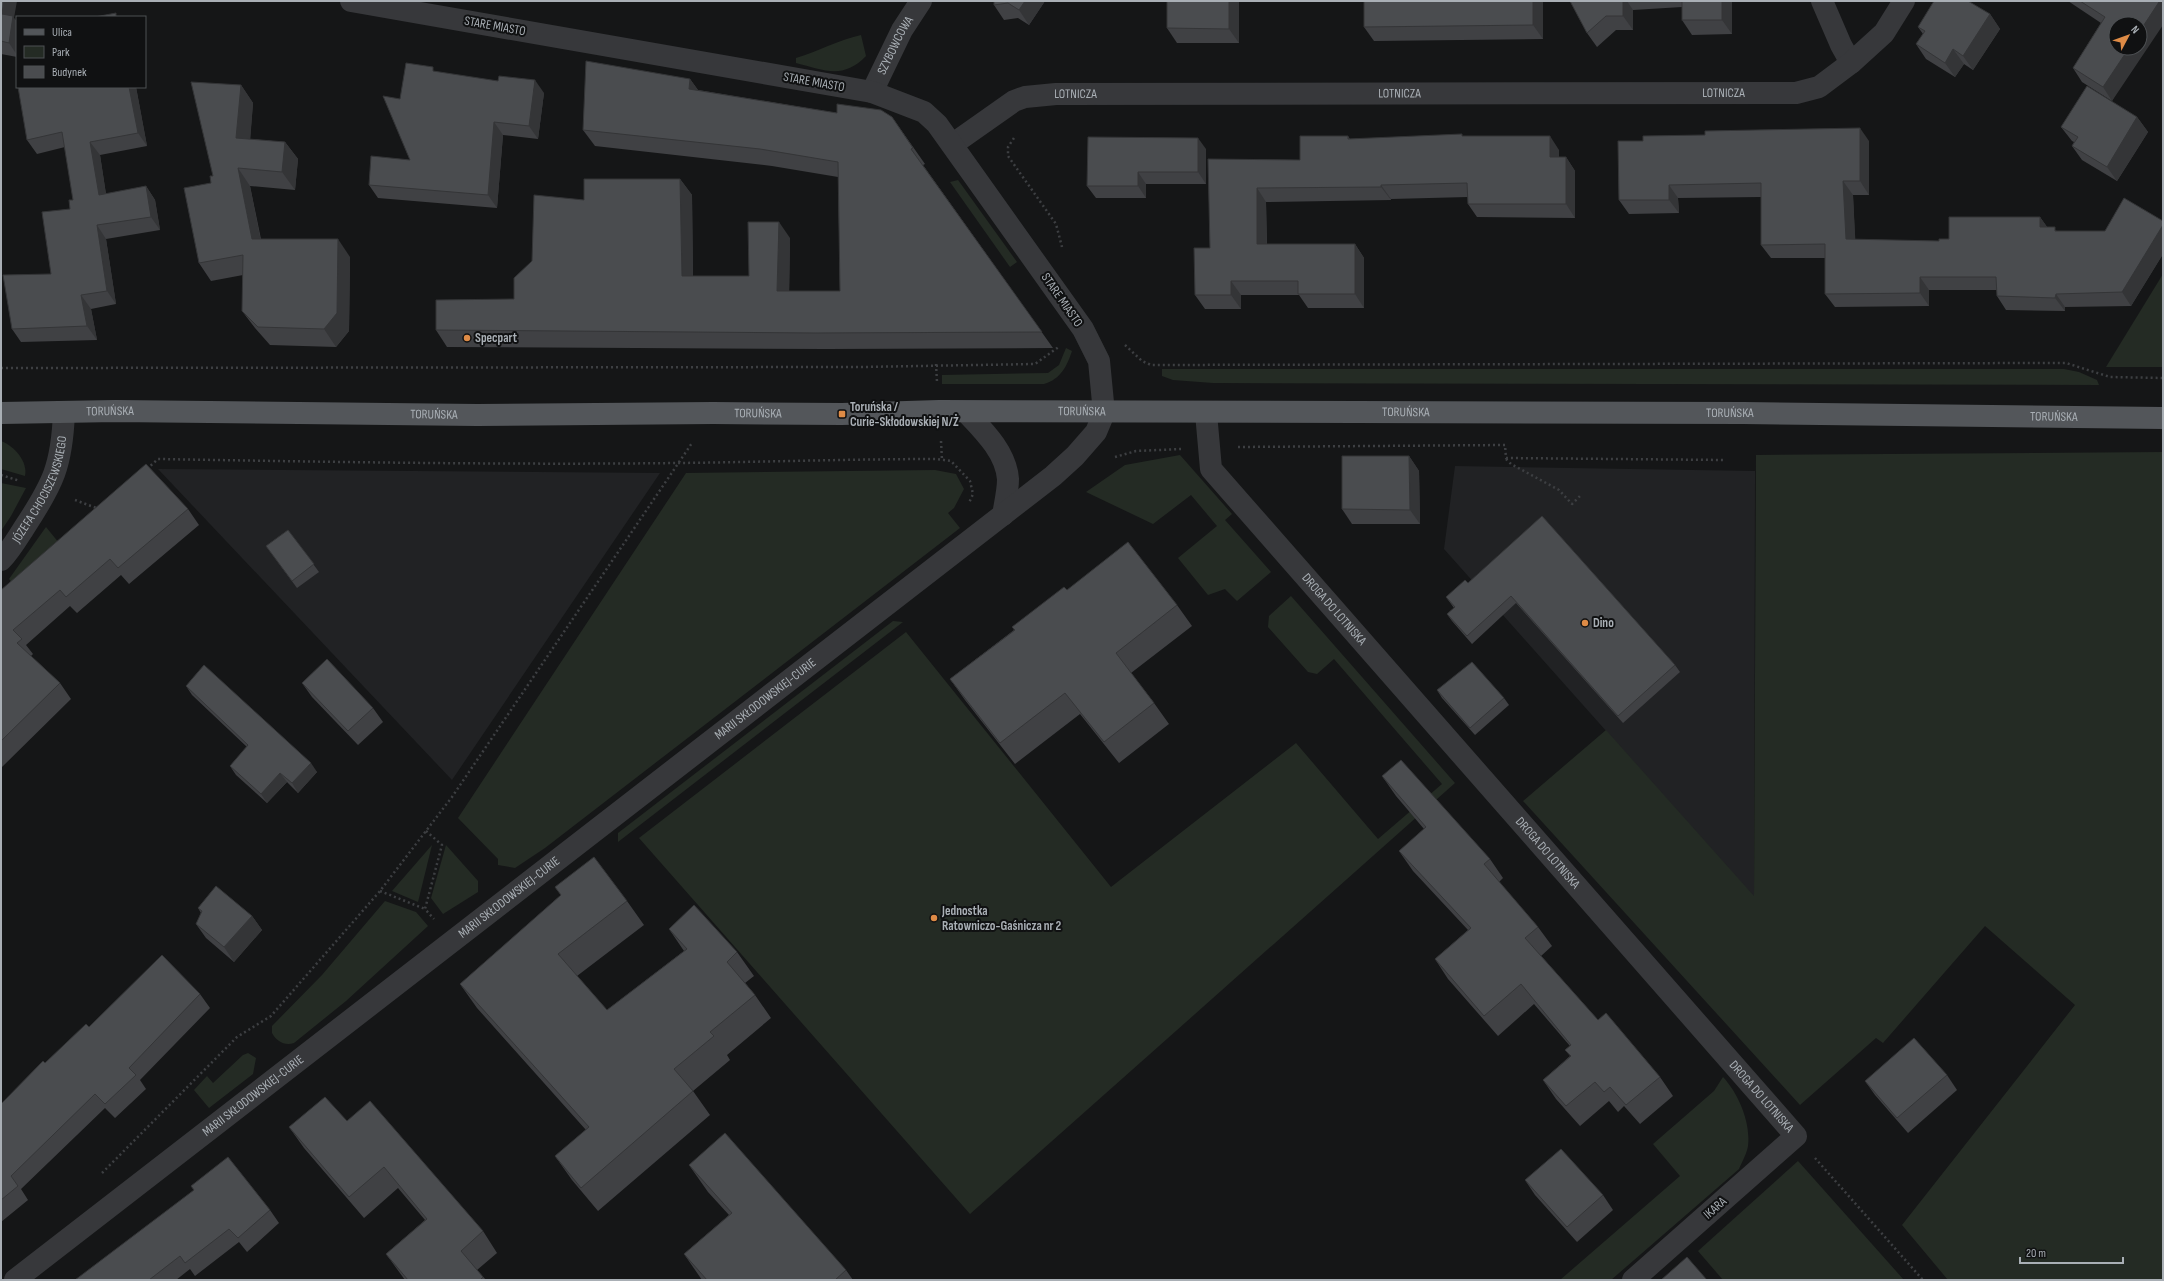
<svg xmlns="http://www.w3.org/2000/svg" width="2164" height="1281" font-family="'Sofia Sans Condensed',sans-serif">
	<rect width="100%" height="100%" fill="#151617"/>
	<g fill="#212224">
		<path d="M1455,466L1755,471L1754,897L1444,549Z"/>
		<path d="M158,469L660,473L452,780Z"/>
	</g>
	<g fill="#242b24">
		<path d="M861,35L866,56C843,80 824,70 796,63V58C819,51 838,40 861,35Z"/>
		<path d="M958,180L1017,262L1010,267L950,182Z"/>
		<path d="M2163,274V367H2106Z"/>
		<path d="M1066,348L1072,351C1067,366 1061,379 1044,384H942V375L1048,373L1059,365Z"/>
		<path d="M1162,369H2064L2079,372L2097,380L2099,385L1213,383L1173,380L1162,376Z"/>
		<path d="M1,441C14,446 28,461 25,476L1,469Z"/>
		<path d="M2163,452V1280H1948L1902,1225L2075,1005L1985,926L1883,1043L1876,1038L1800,1105L1523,801L1606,730L1754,896L1756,455Z"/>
		<path d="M1180,455L1232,514L1225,520L1271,572L1237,601L1225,589L1208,595L1178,558L1217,526L1191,495L1153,524L1086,492L1125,465Z"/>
		<path d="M935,470L956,474L964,489L954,508L948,513L960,528L545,848L515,868L498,865V859L458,818L686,473Z"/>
		<path d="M1,483L26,488L11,516L1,531Z"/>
		<path d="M46,527L59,543L15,586L9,579Z"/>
		<path d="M1291,596L1455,783L970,1214L639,838L906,632L1111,887L1296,743L1378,839L1442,784L1334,659L1317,674L1308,672L1268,627L1269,616Z"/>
		<path d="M893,621L903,622L618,842V833Z"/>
		<path d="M432,845L418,902L392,891Z"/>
		<path d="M446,845L478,881V892L443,914L431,898Z"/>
		<path d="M385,901L416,912L428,926L346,1001L294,1043C285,1046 277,1042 272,1033V1026L322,975Z"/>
		<path d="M248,1053L256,1058L253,1074L209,1108L194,1090L207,1076L213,1083L243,1055Z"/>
		<path d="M1723,1077C1738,1093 1751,1122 1748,1146C1747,1153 1742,1162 1739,1169L1611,1280H1560L1680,1176L1653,1144L1714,1091Z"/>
		<path d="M1798,1161L1904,1280H1723L1698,1251Z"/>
	</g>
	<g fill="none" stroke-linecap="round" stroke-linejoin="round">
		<g stroke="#3d3f42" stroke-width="2.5" stroke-dasharray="2 3" stroke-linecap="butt">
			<path d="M1014,138L1008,147V156L1056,224L1062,247"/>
			<path d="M1125,345L1142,361L1151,365L2051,363H2066L2110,377L2163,378"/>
			<path d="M936,364L937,382"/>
			<path d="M1,368L861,367L1035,364L1060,346"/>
			<path d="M941,441L942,460"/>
			<path d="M1238,447L1505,445L1506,458L1725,460"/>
			<path d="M1115,457L1136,451L1181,449"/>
			<path d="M1506,459L1511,464L1559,490L1572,504L1582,494"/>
			<path d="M147,469L158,459C331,462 505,465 679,463C765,462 851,459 937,459L951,461L970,481L973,494L969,503"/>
			<path d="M1,475L20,481"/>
			<path d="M75,500L99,509"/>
			<path d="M426,831L442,845L425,909L434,919"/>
			<path d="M380,891L425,909"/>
			<path d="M1815,1158L1923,1280"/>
			<path d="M102,1173L237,1037L271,1016L380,891L452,797L692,443"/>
		</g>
		<g stroke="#37383b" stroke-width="22">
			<path d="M1822,1L1841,45L1851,63"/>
			<path id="s1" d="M872,92L902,30L921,1"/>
			<path id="s2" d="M953,144L1014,101L1025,97L1056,94L1796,93L1819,87L1851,63L1884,33L1904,1"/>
			<path d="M966,412C983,430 1006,452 1008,479C1008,491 1005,503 1003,515"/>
			<path id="s3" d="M1206,413L1211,469L1796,1136L1633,1280"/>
			<path id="s4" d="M1,560C10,551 17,539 24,528C53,484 62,466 64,412"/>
			<path id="s5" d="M15,1280L1053,476L1075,456L1096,432L1104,413L1099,361L1083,329L937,124L924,112L872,92L351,1"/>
		</g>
		<path stroke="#53565a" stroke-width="22" id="s6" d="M1,413L116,411L477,415L713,413L842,414L939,411L1743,413L2163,418"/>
	</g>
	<g fill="#404144">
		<path d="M1,1L17,22V57L1,54Z"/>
		<path d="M994,1H1045L1029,25L1018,18L1004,20L994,5Z"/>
		<path d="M1239,1V43H1177L1167,28Z"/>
		<path d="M1543,1V39L1374,41L1364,27Z"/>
		<path d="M1570,1H1732V34L1692,35L1682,20V7L1633,10V30H1616L1597,47L1587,33Z"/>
		<path d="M2068,1H2163L2112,101L2082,82L2073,68L2101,23Z"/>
		<path d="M1990,14L2000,29L1973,70L1964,64L1955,77L1926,59L1916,44L1923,34L1918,27Z"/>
		<path d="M436,72L544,93L538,139L503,135L497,208L378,198L369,185L410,160L400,99Z"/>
		<path d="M690,79L698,90L837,113L892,117L925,164L923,165L1053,348L826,349L447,347L436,330L514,299L532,261L584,200L680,179L692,195L693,276H749L790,238L789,291H840L838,177L772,166L595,146L583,130Z"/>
		<path d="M241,85L253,103L250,139L285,142L298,159L295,190L250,186L261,239L350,257L349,331L336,347L270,345L255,328L242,311L243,275L211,281L199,263L211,183Z"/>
		<path d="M136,87L147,146L100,155L106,194L146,186L155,200L160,230L106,239L116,304L91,309L97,340L21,342L12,329L51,274L70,209L73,200L65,147L37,154L27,140Z"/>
		<path d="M2137,117L2148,132L2117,181L2082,160L2072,146L2074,142L2072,141L2061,127Z"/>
		<path d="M1348,136L1350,139L1464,136L1559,150V157H1566L1575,171V218L1477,217L1468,204V197L1391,199V200L1266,202L1267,244H1355L1364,258V308H1308L1299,295H1241V309H1205L1195,295L1210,248L1208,159L1300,160Z"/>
		<path d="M1618,141H1869V195H1853L1855,240L1939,241L2040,217L2047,227L2057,231H2105L2163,221V254L2131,306L2065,307V311L2006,310L1997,296V290H1929V306L1835,307L1825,294V258H1771L1761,245V197L1678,198L1679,213L1629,214L1619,200Z"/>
		<path d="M1206,149V184H1146V198H1096L1087,186Z"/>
		<path d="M1409,456L1419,471L1420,524H1352L1342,509Z"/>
		<path d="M188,509L199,525L129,584L121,575L77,613L70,606L26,645L33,654L31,656L60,683L71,699L2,767L1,766V590Z"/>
		<path d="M1542,516L1675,665L1680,672L1623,723L1516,603L1472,644L1452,621L1447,614L1454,608L1446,597L1468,583Z"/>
		<path d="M288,530L319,572L297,588L266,546Z"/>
		<path d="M1067,590L1177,605L1192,626L1131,673L1154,703L1169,724L1119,763L1080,714L1015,764L965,700L950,679L1014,630L1012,627Z"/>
		<path d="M302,683L373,708L383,722L358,745L312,697Z"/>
		<path d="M186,686L317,772L298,793L287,782L267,803L236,775L230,766L247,747L192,695Z"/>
		<path d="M1437,690L1504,698L1509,705L1475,735L1442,698Z"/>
		<path d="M1382,776L1490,859L1503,878L1499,882L1538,927L1552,946L1541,956L1598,1020L1660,1077L1673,1096L1640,1124L1624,1106L1618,1112L1609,1101L1580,1126L1556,1099L1543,1080L1570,1056L1565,1050L1570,1046L1534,1004L1498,1036L1448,979L1435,959L1468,930L1413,871L1399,851L1424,829L1396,796Z"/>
		<path d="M555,887L627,901L644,925L577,976L607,1010L684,951L669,929L737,952L754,976L745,983L755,995L771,1018L727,1055L730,1060L693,1091L710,1115L598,1211L572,1180L555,1156L586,1130L477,1008L460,984L561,895Z"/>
		<path d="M198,908L252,916L262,930L234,962L206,938L196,924L201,913Z"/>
		<path d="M200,994L210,1008L140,1080L146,1089L115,1118L105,1108L21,1189L28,1200L1,1222V1104L45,1063L89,1027Z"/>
		<path d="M1947,1075L1957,1090L1908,1133L1875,1095L1865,1081Z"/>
		<path d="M347,1121L483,1231L497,1253L477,1270L486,1280H405L386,1254L425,1220L398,1188L364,1218L304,1148L289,1127Z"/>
		<path d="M689,1165L846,1270L853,1280H702L684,1254L729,1215L708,1192Z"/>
		<path d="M1525,1180L1603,1195L1613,1210L1577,1242L1535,1195Z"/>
		<path d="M270,1210L279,1223L247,1252L239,1242L195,1276L190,1269L176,1280H75Z"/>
	</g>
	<g fill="#343537">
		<path d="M4,1H17L14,18L17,22V55L9,43L2,14Z"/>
		<path d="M1025,1H1045L1029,25L1019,10Z"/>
		<path d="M1229,1H1239V43L1229,29Z"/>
		<path d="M1533,1H1543V39L1533,25Z"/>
		<path d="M1623,1H1627L1633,10V30L1623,16Z"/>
		<path d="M1722,1H1732V34L1722,20Z"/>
		<path d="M2155,1H2163V25L2112,101L2103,87L2129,48H2140V31Z"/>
		<path d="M1990,14L2000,29L1973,70L1963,56Z"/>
		<path d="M1953,49L1964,64L1955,77L1945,63Z"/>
		<path d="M690,79L702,96L689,89Z"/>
		<path d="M535,80L544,93L538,139L529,126Z"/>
		<path d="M241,85L253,103L249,156L236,138Z"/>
		<path d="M129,87H136L147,146L138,133Z"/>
		<path d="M2137,117L2148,132L2117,181L2107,167Z"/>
		<path d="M494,122L503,135L497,208L488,195Z"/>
		<path d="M1860,128L1869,141V195L1860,181Z"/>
		<path d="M1550,136L1559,150V171L1550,157Z"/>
		<path d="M1198,138L1206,149V184L1198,172Z"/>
		<path d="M90,142L100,155L108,208L99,195Z"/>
		<path d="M285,142L298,159L295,190L282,172Z"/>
		<path d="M1566,157L1575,171V218L1566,204Z"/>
		<path d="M238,168L250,186L264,257L252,239Z"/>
		<path d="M1138,172L1146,184V198L1138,186Z"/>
		<path d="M680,179L692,195L693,292L682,276Z"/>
		<path d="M1843,181L1853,195L1856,253L1846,239Z"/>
		<path d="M1381,185L1391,199V200L1381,187Z"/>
		<path d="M1669,185L1678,198L1679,213L1669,200Z"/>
		<path d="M146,186L155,200L160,230L151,217Z"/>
		<path d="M1257,188L1266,202L1267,258L1257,244Z"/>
		<path d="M2040,217L2050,231L2040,227Z"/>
		<path d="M779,222L790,238L789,307L777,291Z"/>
		<path d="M97,225L106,239L116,304L107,291Z"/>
		<path d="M2163,225V254L2131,306L2122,292Z"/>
		<path d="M338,239L350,257L349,331L336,347L324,329Z"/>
		<path d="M1355,244L1364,258V308L1355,294Z"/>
		<path d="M1920,277L1929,290V306L1920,293Z"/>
		<path d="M1231,281L1241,295V309L1231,295Z"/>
		<path d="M2056,294L2065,307V311L2055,298Z"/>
		<path d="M81,295L91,309L97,340L87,326Z"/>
		<path d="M1409,456L1419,471L1420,524L1410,510Z"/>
		<path d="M311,763L317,772L298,793L292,783Z"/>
		<path d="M280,773L287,782L267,803L261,794Z"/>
		<path d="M252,916L262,930L234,962L224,947Z"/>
	</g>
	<g fill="#4a4c4f" stroke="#343537">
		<path d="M1,1H4L2,14L13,16L9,43L1,41Z"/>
		<path d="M994,1H1025L1019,10L1008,3L994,5Z"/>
		<path d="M1167,1H1229V29L1167,28Z"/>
		<path d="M1364,1H1533V25L1364,27Z"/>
		<path d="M1570,1H1623V16H1606L1587,33Z"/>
		<rect x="1682" y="1" width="40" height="19"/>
		<path d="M1934,1H1968L1990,14L1963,56L1953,49L1945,63L1916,44L1925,31L1918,27Z"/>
		<path d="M2080,1H2158L2159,2L2140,31V24H2116V48H2129L2103,87L2073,68L2105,17Z"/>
		<path d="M116,13V17H95Z"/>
		<path d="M586,61L690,79L689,89L837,113V104L881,110L892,117L913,148L911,149L1042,332L815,333L436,330V300L514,299V278L532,261L534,195L584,200V179H680L682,276H749L748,222H779L777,291H840L838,162L760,149L583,130Z"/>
		<path d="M406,63L433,67V71L498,81L499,76L535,80L529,126L494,122L488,195L369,185L371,156L410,160L383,96L400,99Z"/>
		<path d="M191,82L241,85L236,138L285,142L282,172L238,168L252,239H338L337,313L324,329L258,327L242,311L243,255L199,263L184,188L211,183L210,176H213Z"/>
		<path d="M2087,86L2137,117L2107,167L2072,146L2078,137L2061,127Z"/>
		<path d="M18,87H129L138,133L90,142L99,195L146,186L151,217L97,225L107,291L81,295L87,326L12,329L3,275L51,274L42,212L70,209L69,200H73L62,132L27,140Z"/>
		<path d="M1860,128V181H1843L1846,239L1939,241V239H1949V217H2040V227H2055V231H2105L2124,198L2163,221V225L2122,292L2056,294L2055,298L1997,296L1996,277H1920V293L1825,294V244L1761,245V183L1669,185V200H1619L1618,141H1643V136L1705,135V131Z"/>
		<path d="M1462,134V136H1550V157H1566V204H1468L1467,183L1381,185V187L1257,188V244H1355V294H1298V281H1231V295H1195L1194,248H1210L1208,159L1300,160V136H1348V139Z"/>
		<path d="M1088,137L1198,138V172H1138V186H1087Z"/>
		<path d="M1342,456H1409L1410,510L1342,509Z"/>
		<path d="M146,464L188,509L118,568L110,559L66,597L60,590L13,630L22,639L17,643L60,683L1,741V590Z"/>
		<path d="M1542,516L1675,665L1618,716L1511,596L1467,636L1447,614L1455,607L1446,597L1465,580L1468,583Z"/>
		<path d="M288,530L314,564L292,581L266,546Z"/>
		<path d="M1128,542L1177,605L1116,653L1154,703L1104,742L1065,693L1000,743L950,679L1015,630L1012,627L1064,587L1067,590Z"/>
		<path d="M327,659L373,708L348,731L302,683Z"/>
		<path d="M1472,662L1504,698L1470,728L1437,690Z"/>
		<path d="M204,665L311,763L292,783L280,773L261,794L230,766L248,745L186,686Z"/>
		<path d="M1401,760L1490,859L1484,864L1538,927L1525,938L1598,1020L1606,1013L1660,1077L1626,1105L1610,1087L1604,1092L1595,1082L1566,1106L1543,1080L1571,1056L1565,1050L1571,1045L1521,984L1484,1016L1435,959L1471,928L1399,851L1426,827L1382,776Z"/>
		<path d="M594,857L627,901L558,954L607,1010L687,949L669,929L694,905L737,952L727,962L755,995L710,1032L714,1036L674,1069L693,1091L581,1188L555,1156L589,1127L460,984L561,895L555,887Z"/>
		<path d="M216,886L252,916L224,947L196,924L202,911L198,908Z"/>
		<path d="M162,955L200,994L129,1068L136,1075L105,1104L95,1094L11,1176L18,1186L1,1200V1125L2,1124L1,1123V1104L43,1061L45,1063L86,1024L89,1027Z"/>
		<path d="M1914,1038L1947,1075L1897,1118L1865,1081Z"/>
		<path d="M325,1097L347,1121L370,1101L483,1231L461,1251L483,1277L480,1280H408L386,1254L427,1219L384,1167L349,1197L289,1127Z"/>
		<path d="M725,1133L846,1270L835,1280H707L684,1254L732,1213L689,1165Z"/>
		<path d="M1561,1149L1603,1195L1567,1227L1525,1180Z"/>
		<path d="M228,1157L270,1210L238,1238L229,1229L185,1263L180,1256L149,1280H75L194,1190L191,1186Z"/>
		<path d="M1687,1257L1707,1280H1661Z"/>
	</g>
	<g fill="#de8b46" stroke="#101112" stroke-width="1.5">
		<circle cx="467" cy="338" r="4"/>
		<rect x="838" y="410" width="8" height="8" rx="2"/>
		<circle cx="1585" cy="623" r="4"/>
		<circle cx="934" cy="918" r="4"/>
	</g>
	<g text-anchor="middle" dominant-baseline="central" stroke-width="4" stroke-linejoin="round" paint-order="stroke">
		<g font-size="13" fill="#a9afb5" stroke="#101112">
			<text transform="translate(495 26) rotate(10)">STARE MIASTO</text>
			<text stroke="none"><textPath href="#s1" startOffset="52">SZYBOWCOWA</textPath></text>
			<text transform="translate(814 82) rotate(10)">STARE MIASTO</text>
			<text stroke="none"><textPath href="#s2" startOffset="785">LOTNICZA</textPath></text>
			<text stroke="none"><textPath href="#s2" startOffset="137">LOTNICZA</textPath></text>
			<text stroke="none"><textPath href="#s2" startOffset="461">LOTNICZA</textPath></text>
			<text transform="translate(1062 300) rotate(55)">STARE MIASTO</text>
			<text stroke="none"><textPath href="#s6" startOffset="109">TORUŃSKA</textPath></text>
			<text stroke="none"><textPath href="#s6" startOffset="1081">TORUŃSKA</textPath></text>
			<text stroke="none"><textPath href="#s6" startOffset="757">TORUŃSKA</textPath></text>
			<text stroke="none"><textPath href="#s6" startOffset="1405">TORUŃSKA</textPath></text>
			<text stroke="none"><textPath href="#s6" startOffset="1729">TORUŃSKA</textPath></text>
			<text stroke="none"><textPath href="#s6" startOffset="433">TORUŃSKA</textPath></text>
			<text stroke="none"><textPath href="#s6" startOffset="2053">TORUŃSKA</textPath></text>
			<text stroke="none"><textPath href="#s4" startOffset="82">JÓZEFA CHOCISZEWSKIEGO</textPath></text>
			<text stroke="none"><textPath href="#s3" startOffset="243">DROGA DO LOTNISKA</textPath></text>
			<text stroke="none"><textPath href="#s5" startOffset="949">MARII SKŁODOWSKIEJ-CURIE</textPath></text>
			<text stroke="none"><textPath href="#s3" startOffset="567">DROGA DO LOTNISKA</textPath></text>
			<text stroke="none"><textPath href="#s5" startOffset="625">MARII SKŁODOWSKIEJ-CURIE</textPath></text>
			<text stroke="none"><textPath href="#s5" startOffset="301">MARII SKŁODOWSKIEJ-CURIE</textPath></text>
			<text stroke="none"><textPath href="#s3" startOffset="891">DROGA DO LOTNISKA</textPath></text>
			<text transform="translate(1715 1208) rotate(-41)">IKARA</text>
		</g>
		<g font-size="13" font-weight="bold" fill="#a9afb5" stroke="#101112" text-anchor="start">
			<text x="475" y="338">Specpart</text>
			<text x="850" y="407">Toruńska /<tspan x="850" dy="15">Curie-Skłodowskiej N/Ż</tspan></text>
			<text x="1593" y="623">Dino</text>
			<text x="942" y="911">Jednostka<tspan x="942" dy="15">Ratowniczo-Gaśnicza nr 2</tspan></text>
		</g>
	</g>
	<rect width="2164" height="1281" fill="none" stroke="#a9afb5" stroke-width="4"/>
	<rect x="16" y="16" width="130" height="72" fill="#101112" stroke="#4d5053"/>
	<rect x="24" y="29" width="20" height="6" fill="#53565a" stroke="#4d5053"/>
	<text x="52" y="36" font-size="12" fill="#a9afb5">Ulica</text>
	<rect x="24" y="46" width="20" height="12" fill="#242b24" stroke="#4d5053"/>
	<text x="52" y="56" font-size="12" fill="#a9afb5">Park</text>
	<rect x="24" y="66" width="20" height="12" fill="#4a4c4f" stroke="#4d5053"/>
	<text x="52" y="76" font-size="12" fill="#a9afb5">Budynek</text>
	<g transform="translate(2128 36) rotate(49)"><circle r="19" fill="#101112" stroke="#4d5053"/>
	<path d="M0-3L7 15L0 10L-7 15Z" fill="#de8b46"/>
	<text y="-6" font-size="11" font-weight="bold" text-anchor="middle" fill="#a9afb5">N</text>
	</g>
	<path d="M2020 1257v6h103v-6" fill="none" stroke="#a9afb5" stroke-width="2"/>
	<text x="2026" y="1257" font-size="12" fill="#a9afb5" stroke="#101112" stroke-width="3" paint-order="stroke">20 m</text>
</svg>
